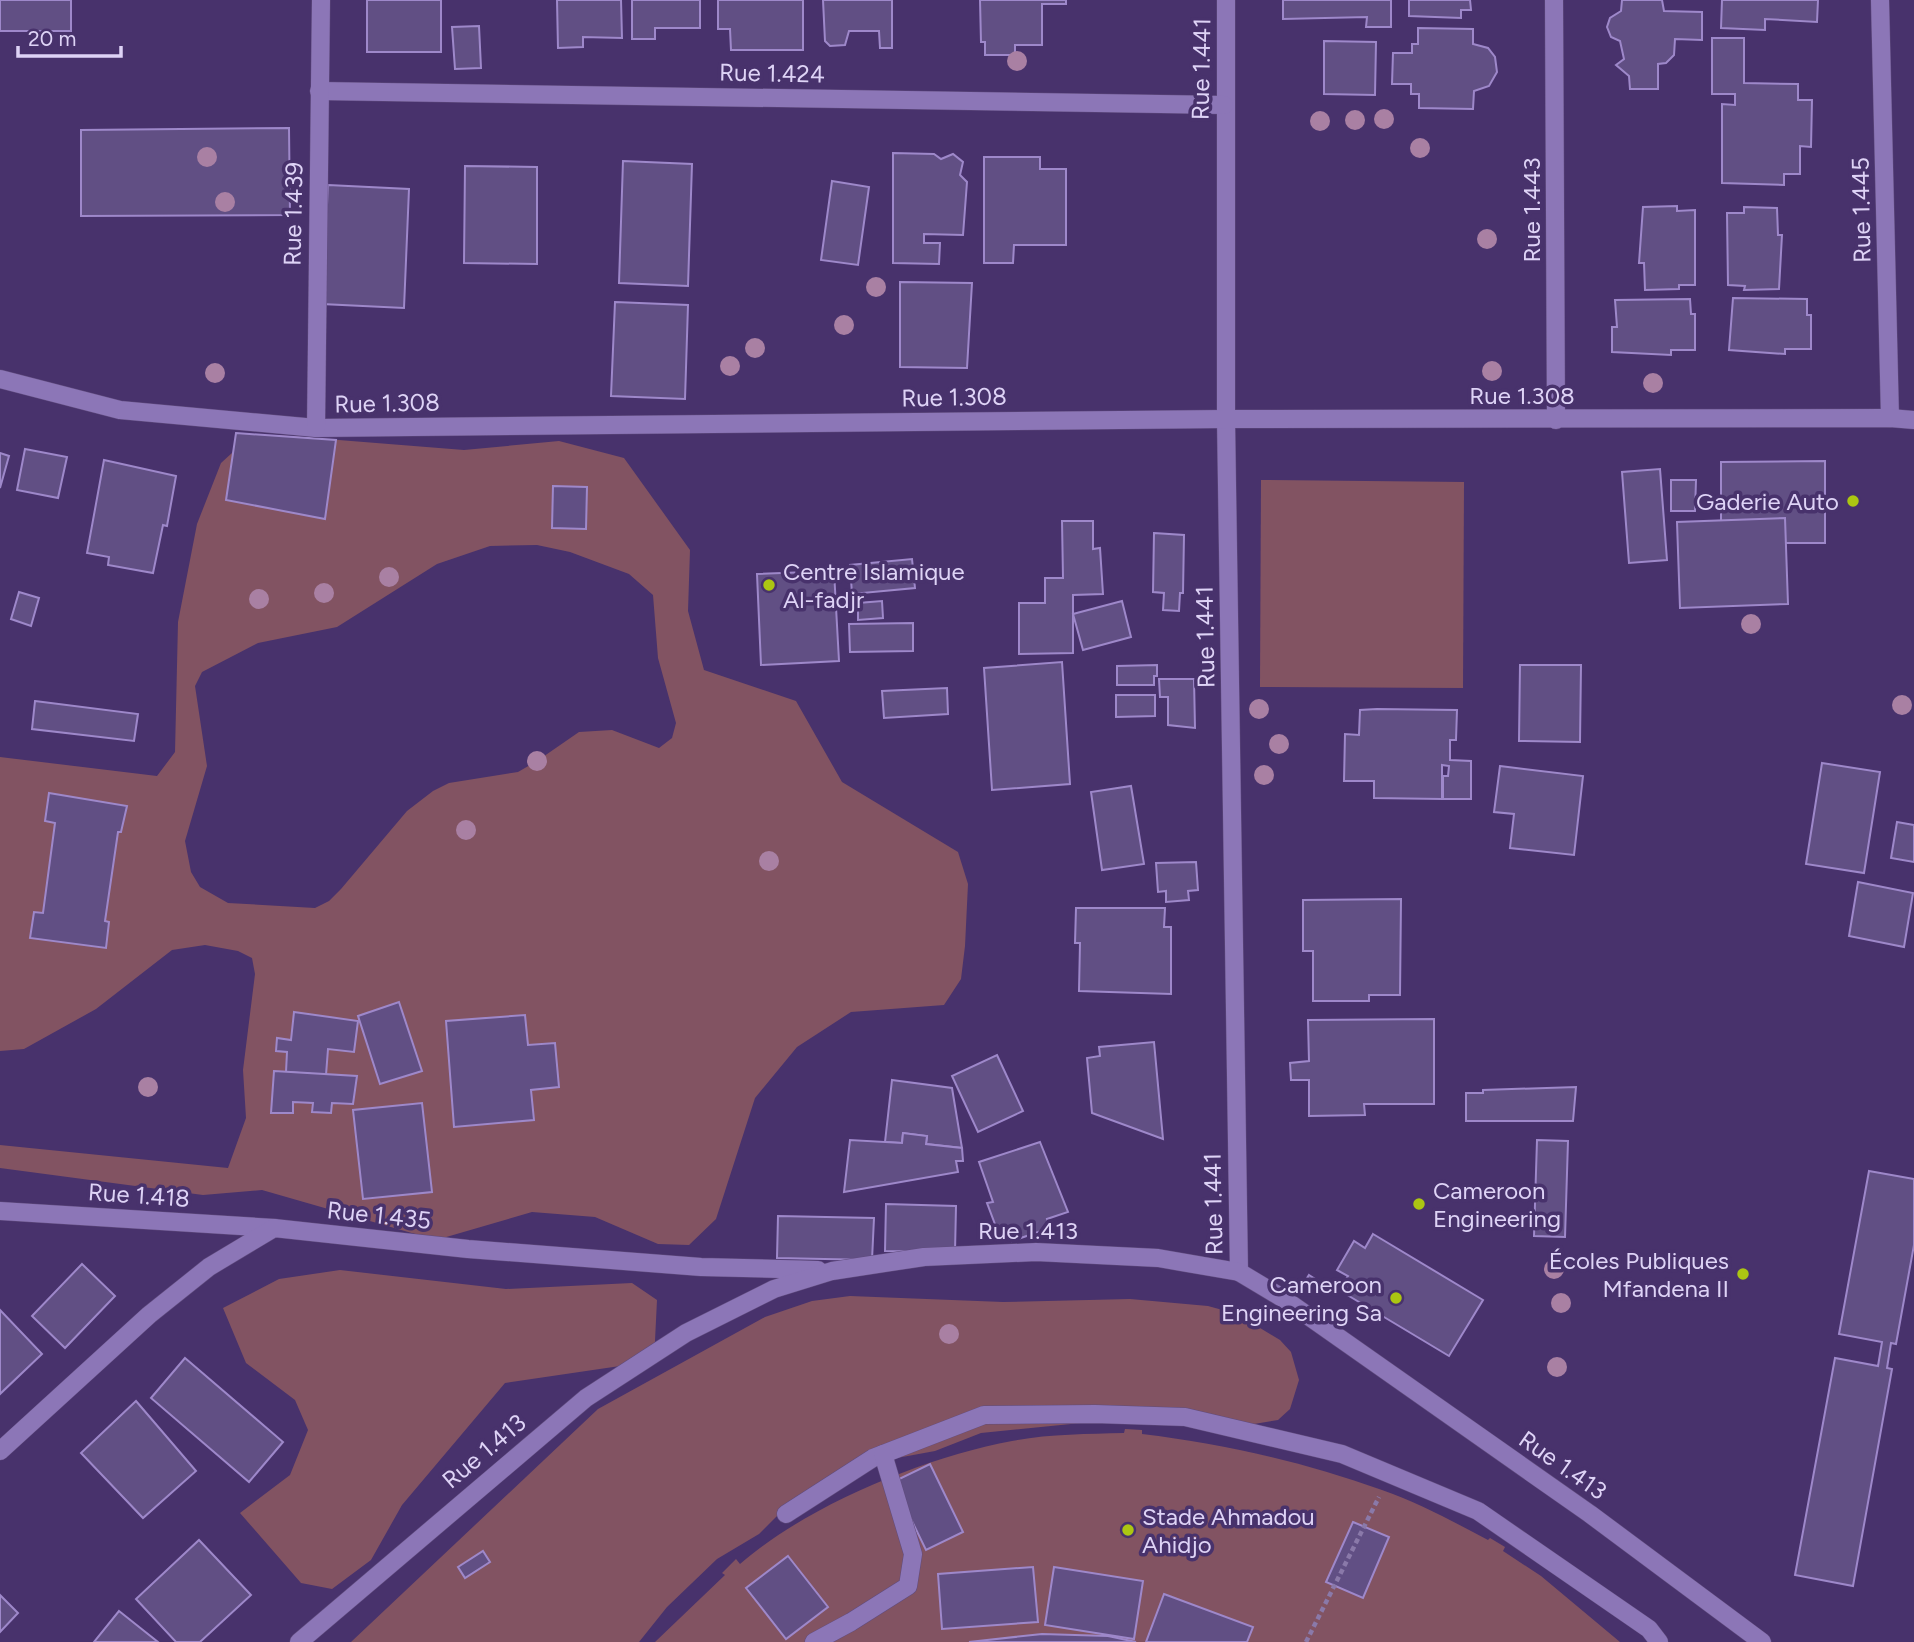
<svg xmlns="http://www.w3.org/2000/svg" width="1914" height="1642" font-family="Figtree,sans-serif">
	<rect width="100%" height="100%" fill="#48326c"/>
	<g fill="#825362" fill-rule="evenodd">
		<path d="M276,435L464,450L559,441L624,458L690,550L688,611L704,670L796,701L842,782L958,852L968,884L965,946L961,979L944,1005L851,1012L797,1047L755,1098L716,1219L689,1245L658,1244L595,1217L532,1212L436,1240L262,1190L203,1195L0,1168V1145L228,1168L246,1118L243,1070L255,974L252,958L238,951L205,945L172,950L96,1009L24,1049L0,1051V757L157,776L175,752L178,622L197,524L221,463L244,442ZM537,545L570,552L629,574L653,595L658,658L676,723L672,738L659,748L612,730L579,732L537,761L518,772L449,783L433,791L407,811L341,889L329,901L315,908L228,903L200,887L191,872L185,841L207,766L195,686L202,672L258,643L337,627L437,564L490,546Z"/>
		<path d="M1261,480L1464,482L1463,688L1260,687Z"/>
		<path d="M340,1270L506,1289L632,1283L657,1300L654,1361L505,1383L402,1505L371,1560L332,1589L301,1583L240,1513L290,1475L308,1430L295,1400L246,1363L223,1308L279,1279Z"/>
		<path d="M850,1296L1003,1302L1130,1299L1208,1306L1237,1314L1280,1340L1291,1352L1299,1380L1290,1409L1278,1420L1242,1426L1111,1420L981,1433L935,1451L886,1460L793,1500L759,1534L717,1559L667,1607L639,1642H351L598,1409L765,1317L812,1301Z"/>
		<path d="M1125,1429L1142,1430V1434C1224,1444 1303,1462 1382,1490C1419,1503 1454,1522 1488,1540L1490,1538L1505,1547L1503,1551L1541,1576L1620,1642H655L725,1575L722,1573L736,1559L740,1564C806,1506 925,1457 1012,1441C1048,1434 1087,1434 1124,1433Z"/>
	</g>
	<g fill="#614f84" stroke="#9e88ca" stroke-width="2">
		<rect x="0" y="0" width="71" height="31"/>
		<rect x="367" y="0" width="74" height="52"/>
		<path d="M557,0H621L622,38L583,37V47L558,48Z"/>
		<path d="M632,0H700V28H655V39H632Z"/>
		<path d="M718,0H803V50H731L730,29H718Z"/>
		<path d="M823,0H892V48H880L879,31H849L845,45L830,46L825,41Z"/>
		<path d="M980,0H1066V4H1042V45H1015V55H985V42H981Z"/>
		<path d="M1283,0H1391V27H1366L1367,17L1283,19Z"/>
		<path d="M1409,0H1470L1471,10H1461V18L1409,16Z"/>
		<path d="M1622,0H1662L1664,11L1702,12V40L1675,39L1674,55L1666,63L1658,64V89H1630L1629,76L1616,65L1624,59L1620,41L1611,37L1607,27L1610,18L1621,11Z"/>
		<path d="M1722,0H1818L1817,22L1765,19V30L1721,28Z"/>
		<path d="M479,26L481,68L455,69L452,27Z"/>
		<path d="M1418,28L1473,29V44L1488,48L1495,57L1497,72L1489,86L1474,91L1473,109L1419,108V94H1411V84H1392L1393,53H1412V44H1418Z"/>
		<path d="M1712,38H1744V83L1798,84V100H1812L1811,147L1800,146V174H1784V185L1722,183V104L1735,105V94H1712Z"/>
		<path d="M1324,41L1376,42L1375,95L1324,94Z"/>
		<path d="M289,128L290,215L81,216V130Z"/>
		<path d="M893,153L934,154L941,159L953,154L963,162L960,175L967,182L963,235L924,234V243H940L939,264L893,263Z"/>
		<path d="M984,157H1040V169H1066V245H1014L1013,263H984Z"/>
		<path d="M623,161L692,164L688,286L619,283Z"/>
		<path d="M465,166L537,167V264L464,263Z"/>
		<path d="M832,181L869,187L858,265L821,260Z"/>
		<path d="M328,185L409,189L404,308L322,304Z"/>
		<path d="M1677,206V211L1695,210V285H1679V289L1645,290L1644,263H1639L1643,207Z"/>
		<path d="M1744,207L1777,208L1778,235H1782L1779,289L1744,290L1745,286L1728,285L1727,213H1744Z"/>
		<path d="M900,282L972,283L967,368L900,367Z"/>
		<path d="M1733,298L1807,299V315H1811V349H1785V354L1729,350Z"/>
		<path d="M1690,299L1691,314H1695V350H1671V355L1612,352V327H1617L1615,300Z"/>
		<path d="M615,302L688,305L685,399L611,396Z"/>
		<path d="M236,433L336,440L325,519L226,500Z"/>
		<path d="M25,449L67,457L58,498L17,490Z"/>
		<path d="M0,453L9,456L0,488Z"/>
		<path d="M104,460L176,476L167,526L163,525L153,573L108,565L109,557L87,553Z"/>
		<path d="M1825,461V543H1721V462Z"/>
		<path d="M1660,469L1667,560L1629,563L1622,472Z"/>
		<path d="M1671,480H1696L1695,511H1671Z"/>
		<path d="M553,486L587,487L586,529L552,528Z"/>
		<path d="M1785,518L1788,604L1680,608L1677,522Z"/>
		<path d="M1062,521H1093V549L1100,548L1103,594L1073,595V653L1019,654V603H1045V578H1063Z"/>
		<path d="M1154,533L1184,535L1183,593H1180L1179,611L1163,610L1164,593L1153,592Z"/>
		<path d="M912,559L915,588L852,594L850,565Z"/>
		<path d="M834,571L839,661L761,665L757,574Z"/>
		<path d="M19,592L39,598L31,626L11,619Z"/>
		<path d="M882,601L883,618L858,620V603Z"/>
		<path d="M1122,601L1131,637L1083,650L1073,614Z"/>
		<path d="M913,623V651L850,652L849,624Z"/>
		<path d="M1062,662L1070,784L992,790L984,668Z"/>
		<path d="M1157,665V676H1154V685H1117V666Z"/>
		<path d="M1520,665H1581L1580,742L1519,741Z"/>
		<path d="M1159,679H1194L1195,728L1168,725V697H1160Z"/>
		<path d="M947,688L948,714L884,718L882,691Z"/>
		<path d="M1116,695H1155V716L1116,717Z"/>
		<path d="M35,701L138,714L134,741L32,729Z"/>
		<path d="M1377,709L1457,710L1456,740H1450V760L1471,761V799H1443V776H1448L1449,766L1442,765V799L1374,798V781H1344L1345,734L1359,735L1360,710Z"/>
		<path d="M1822,763L1880,772L1864,873L1806,864Z"/>
		<path d="M1500,766L1583,776L1574,855L1510,848L1514,814L1494,812Z"/>
		<path d="M1131,786L1144,864L1102,870L1091,792Z"/>
		<path d="M49,793L127,806L121,832H118L105,921L109,922L106,948L30,938L34,912L43,913L55,823L45,821Z"/>
		<path d="M1897,822L1914,825V862L1891,858Z"/>
		<path d="M1196,862L1198,890L1188,891L1189,900L1166,902V891L1158,892L1156,863Z"/>
		<path d="M1858,882L1913,893L1904,947L1849,936Z"/>
		<path d="M1401,899L1400,995H1369V1001H1313V951H1303V900Z"/>
		<path d="M1076,908H1165L1164,927H1171V994L1079,991L1080,943H1075Z"/>
		<path d="M399,1002L422,1071L380,1084L358,1016Z"/>
		<path d="M294,1012L358,1021L354,1052L328,1049L326,1075L286,1072L287,1052L276,1051L277,1038L291,1040Z"/>
		<path d="M525,1015L528,1045L555,1043L559,1087L531,1090L534,1120L454,1127L446,1021Z"/>
		<path d="M1434,1019V1104H1364L1365,1115L1309,1116V1080H1291L1290,1063L1309,1061L1308,1020Z"/>
		<path d="M1154,1042L1163,1139L1092,1113L1087,1058L1100,1056L1099,1047Z"/>
		<path d="M997,1055L1023,1111L978,1132L952,1076Z"/>
		<path d="M274,1071L357,1076L353,1104L332,1103L331,1113L312,1112L313,1103L293,1102V1113H271Z"/>
		<path d="M892,1080L952,1088L962,1148L926,1144L927,1136L903,1133L902,1143L885,1142Z"/>
		<path d="M1576,1087L1573,1121H1466V1093H1483V1090Z"/>
		<path d="M422,1103L432,1192L363,1199L353,1110Z"/>
		<path d="M903,1133L927,1136L926,1144L962,1148L963,1161H956L958,1172L844,1192L850,1140L902,1143Z"/>
		<path d="M1537,1140L1568,1141L1565,1237L1534,1236Z"/>
		<path d="M1040,1142L1068,1212L1047,1219L1050,1228L1012,1241L1011,1237L1001,1240L987,1203L993,1202L979,1162Z"/>
		<path d="M1869,1171L1914,1179V1245L1896,1344L1891,1343L1887,1368L1892,1369L1853,1586L1795,1575L1835,1358L1878,1366L1882,1342L1839,1334Z"/>
		<path d="M886,1204L956,1206L955,1252L885,1251Z"/>
		<path d="M778,1216L874,1218L872,1260L777,1258Z"/>
		<path d="M1373,1234L1483,1300L1449,1356L1339,1290L1348,1276L1337,1270L1354,1241L1365,1248Z"/>
		<path d="M82,1264L115,1296L65,1348L32,1316Z"/>
		<path d="M1309,1275L1320,1282L1312,1293L1302,1286Z"/>
		<path d="M0,1310L42,1354L0,1394Z"/>
		<path d="M185,1358L283,1442L249,1482L151,1398Z"/>
		<path d="M136,1401L196,1471L143,1518L81,1453Z"/>
		<path d="M930,1464L963,1532L926,1550L893,1482Z"/>
		<path d="M1353,1522L1389,1537L1363,1598L1326,1582Z"/>
		<path d="M199,1540L251,1595L200,1642H176L136,1599Z"/>
		<path d="M483,1551L490,1562L465,1578L458,1567Z"/>
		<path d="M788,1556L828,1607L786,1639L746,1588Z"/>
		<path d="M1033,1567L1038,1622L942,1629L938,1574Z"/>
		<path d="M1054,1567L1143,1581L1134,1639L1045,1625Z"/>
		<path d="M1164,1594L1253,1627L1247,1642H1146Z"/>
		<path d="M0,1595L18,1613L0,1632Z"/>
		<path d="M119,1611L158,1642H94Z"/>
		<path d="M1042,1634L1108,1636L1136,1642H969Z"/>
	</g>
	<g fill="none" stroke-linecap="round" stroke-linejoin="round">
		<g stroke="#604c7e" stroke-width="19">
			<g id="minor">
				<path d="M1226,0V419L1239,1272"/>
				<path d="M1554,0L1556,420"/>
				<path d="M1880,0L1890,418"/>
				<path d="M319,91L1224,105"/>
				<path d="M0,379L120,410L316,428L1226,419L1890,418L1914,420"/>
				<path d="M316,428L321,0"/>
				<path d="M0,1211L274,1228"/>
				<path d="M0,1451L149,1315L209,1267L274,1228L468,1249L701,1267L818,1270"/>
				<path d="M786,1514L873,1458L984,1415L1095,1414L1185,1417L1342,1454L1478,1511L1649,1629L1659,1642"/>
				<path d="M299,1642L586,1398L686,1333L774,1289L832,1271L924,1257L1036,1252L1158,1258L1239,1272L1284,1299L1590,1514L1762,1642"/>
				<path d="M814,1642L851,1622L908,1586L913,1554L883,1454"/>
			</g>
		</g>
		<path stroke="#8a79a9" stroke-width="4.5" stroke-dasharray="5 3.5" stroke-linecap="butt" d="M1306,1642L1379,1497"/>
		<use href="#minor" stroke="#8c76b7" stroke-width="18"/>
	</g>
	<g fill="#a980a3">
		<circle cx="1017" cy="61" r="10"/>
		<circle cx="1384" cy="119" r="10"/>
		<circle cx="1355" cy="120" r="10"/>
		<circle cx="1320" cy="121" r="10"/>
		<circle cx="1420" cy="148" r="10"/>
		<circle cx="207" cy="157" r="10"/>
		<circle cx="225" cy="202" r="10"/>
		<circle cx="1487" cy="239" r="10"/>
		<circle cx="876" cy="287" r="10"/>
		<circle cx="844" cy="325" r="10"/>
		<circle cx="755" cy="348" r="10"/>
		<circle cx="730" cy="366" r="10"/>
		<circle cx="1492" cy="371" r="10"/>
		<circle cx="215" cy="373" r="10"/>
		<circle cx="1653" cy="383" r="10"/>
		<circle cx="389" cy="577" r="10"/>
		<circle cx="324" cy="593" r="10"/>
		<circle cx="259" cy="599" r="10"/>
		<circle cx="1751" cy="624" r="10"/>
		<circle cx="1902" cy="705" r="10"/>
		<circle cx="1259" cy="709" r="10"/>
		<circle cx="1279" cy="744" r="10"/>
		<circle cx="537" cy="761" r="10"/>
		<circle cx="1264" cy="775" r="10"/>
		<circle cx="466" cy="830" r="10"/>
		<circle cx="769" cy="861" r="10"/>
		<circle cx="148" cy="1087" r="10"/>
		<circle cx="1554" cy="1269" r="10"/>
		<circle cx="1561" cy="1303" r="10"/>
		<circle cx="949" cy="1334" r="10"/>
		<circle cx="1557" cy="1367" r="10"/>
	</g>
	<g fill="#acc612" stroke="#48326c" stroke-width="2.5">
		<circle cx="1853" cy="501" r="7"/>
		<circle cx="769" cy="585" r="7"/>
		<circle cx="1419" cy="1204" r="7"/>
		<circle cx="1743" cy="1274" r="7"/>
		<circle cx="1396" cy="1298" r="7"/>
		<circle cx="1128" cy="1530" r="7"/>
	</g>
	<g text-anchor="middle" dominant-baseline="central" stroke-width="7" stroke-linejoin="round" paint-order="stroke">
		<g font-size="24" fill="#ded3f6" stroke="#48326c">
			<text transform="translate(1201 69) rotate(-89)">Rue 1.441</text>
			<text transform="translate(772 73) rotate(1)">Rue 1.424</text>
			<text transform="translate(1531 210) rotate(-90)">Rue 1.443</text>
			<text transform="translate(1861 210) rotate(-91)">Rue 1.445</text>
			<text transform="translate(293 214) rotate(-89)">Rue 1.439</text>
			<text x="1522" y="395">Rue 1.308</text>
			<text transform="translate(954 397) rotate(-1)">Rue 1.308</text>
			<text transform="translate(387 403) rotate(-1)">Rue 1.308</text>
			<text transform="translate(1205 637) rotate(-91)">Rue 1.441</text>
			<text transform="translate(139 1195) rotate(4)">Rue 1.418</text>
			<text transform="translate(1213 1204) rotate(-91)">Rue 1.441</text>
			<text transform="translate(379 1215) rotate(6)">Rue 1.435</text>
			<text x="1028" y="1230">Rue 1.413</text>
			<text transform="translate(484 1451) rotate(-40)">Rue 1.413</text>
			<text transform="translate(1563 1465) rotate(35)">Rue 1.413</text>
		</g>
		<g font-size="24" fill="#ded3f6" stroke="#48326c" text-anchor="end">
			<text x="1839" y="501">Gaderie Auto</text>
			<text x="783" y="571" text-anchor="start">Centre Islamique<tspan x="783" dy="28">Al-fadjr</tspan></text>
			<text x="1433" y="1190" text-anchor="start">Cameroon<tspan x="1433" dy="28">Engineering</tspan></text>
			<text x="1729" y="1260">Écoles Publiques<tspan x="1729" dy="28">Mfandena II</tspan></text>
			<text x="1382" y="1284">Cameroon<tspan x="1382" dy="28">Engineering Sa</tspan></text>
			<text x="1142" y="1516" text-anchor="start">Stade Ahmadou<tspan x="1142" dy="28">Ahidjo</tspan></text>
		</g>
	</g>
	<path d="M18 46v10h103v-10" fill="none" stroke="#ded3f6" stroke-width="3.5"/>
	<text x="28" y="46" font-size="21" fill="#ded3f6" stroke="#48326c" stroke-width="5" paint-order="stroke">20 m</text>
</svg>
